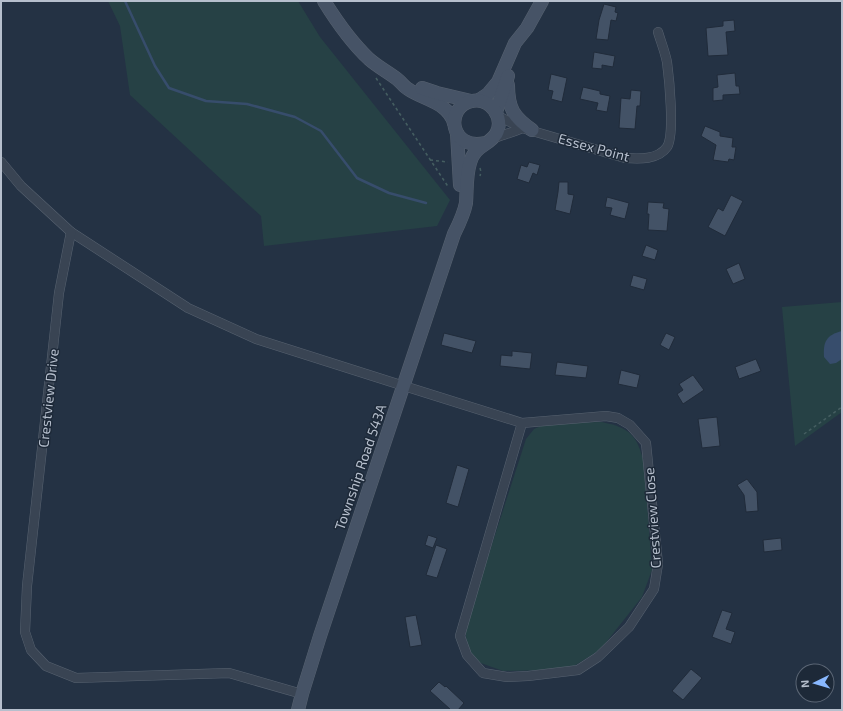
<svg xmlns="http://www.w3.org/2000/svg" width="843" height="711" font-family="'Exo 2',sans-serif">
	<rect width="100%" height="100%" fill="#243244"/>
	<g fill="#264145">
		<path d="M108,1H298L320,37L450,200L437,226L264,246L261,216L130,95L120,26Z"/>
		<path d="M842,302V412L795,446L782,307Z"/>
		<path d="M602,422C630,428 637,435 644,463L652,570L642,597L600,650L574,666L550,670L503,671L478,662L468,651L466,636V625L526,439L534,429L548,423Z"/>
	</g>
	<path fill="#374d6c" d="M842,331V359L836,363L830,364L824,357C823,342 826,335 842,331Z"/>
	<g fill="none" stroke-linecap="round" stroke-linejoin="round">
		<path stroke="#374d6c" stroke-width="2.5" d="M125,1L155,66L169,88L206,101L247,104L295,117L321,131L357,178L389,193L426,203"/>
	</g>
	<g fill="#435266" stroke="#202b3a">
		<path d="M604,4L616,7L615,12L618,13L616,21L611,20L608,40L596,39L599,20Z"/>
		<path d="M734,20L735,31L726,32L728,55L708,56L706,28L723,26V21Z"/>
		<path d="M594,52L615,56L613,67L602,65V69L592,68Z"/>
		<path d="M735,73L736,86H739L740,94L723,95V100L713,101V88L718,87L717,75Z"/>
		<path d="M551,74L567,78L562,102L551,99L553,91L548,90Z"/>
		<path d="M583,87L600,91V94L610,96L607,112L596,110L598,103L580,99Z"/>
		<path d="M631,90L641,91L640,106H637L635,129L619,128L621,98L630,99Z"/>
		<path d="M705,126L720,132V136L733,138L732,147H736L734,160L729,159L728,162L713,160L716,145L701,136Z"/>
		<path d="M529,162L540,165L537,175L533,173L529,183L517,179L521,165L527,167Z"/>
		<path d="M559,182H568V194L574,195L570,214L555,210L558,192Z"/>
		<path d="M731,195L743,201L725,236L708,227L718,208L723,211Z"/>
		<path d="M607,197L629,203L625,219L610,215L612,208L605,207Z"/>
		<path d="M648,202L664,203L663,208L669,209L667,231L648,230L649,214H647Z"/>
		<path d="M646,245L658,250L655,260L642,256Z"/>
		<path d="M739,263L745,279L733,284L726,269Z"/>
		<path d="M633,275L647,279L644,290L630,286Z"/>
		<path d="M444,333L476,341L472,353L441,345Z"/>
		<path d="M666,333L675,337L669,350L660,345Z"/>
		<path d="M512,351L532,353L530,369L500,366L501,355L512,356Z"/>
		<path d="M756,359L761,371L739,379L735,367Z"/>
		<path d="M557,362L588,366L586,378L555,375Z"/>
		<path d="M621,370L640,375L637,388L618,384Z"/>
		<path d="M693,375L704,390L683,404L677,394L683,390L679,384Z"/>
		<path d="M717,417L720,446L702,448L698,419Z"/>
		<path d="M457,465L469,469L458,507L446,503Z"/>
		<path d="M747,479L757,492L758,511L746,512L744,495L737,485Z"/>
		<path d="M428,535L437,538L433,548L425,545Z"/>
		<path d="M781,538L782,550L764,552L763,540Z"/>
		<path d="M436,545L447,549L437,578L426,575Z"/>
		<path d="M722,610L732,613L726,629L735,632L731,644L712,637Z"/>
		<path d="M416,615L422,645L410,647L405,617Z"/>
		<path d="M691,669L702,678L683,700L672,691Z"/>
		<path d="M439,682L445,687L446,686L464,703L458,710H451L430,691Z"/>
	</g>
	<g fill="none" stroke-linecap="round" stroke-linejoin="round">
		<g stroke="#576270" stroke-width="10">
			<g id="minor">
				<path d="M498,116L522,128L625,158C639,159 658,160 667,147C675,135 669,77 667,62C665,52 661,42 658,32"/>
				<path d="M492,139C501,135 512,133 522,128"/>
				<path d="M1,162L21,186L71,232L188,308L256,339L404,386L522,423L606,416L618,418L630,425L646,443L658,564L654,589L629,627L598,657L578,670L528,676L507,677L483,673L467,655L460,636L522,423"/>
				<path d="M71,232L59,293L27,586L25,632L31,650L46,666L76,678L229,673L302,694"/>
			</g>
		</g>
		<g stroke="#576270" stroke-width="14">
			<g id="secondary">
				<path d="M324,1C337,22 351,42 369,59C378,67 388,72 397,79C401,82 404,87 408,89C424,100 448,102 454,123"/>
				<path d="M508,85C508,109 514,117 532,130"/>
				<path d="M422,88L437,93L471,101"/>
				<path d="M479,100L488,94L498,82L515,43L527,28L542,1"/>
				<path d="M496,112L508,76"/>
				<path d="M457,133L460,185"/>
				<path d="M298,710L302,694L320,636L454,234C459,224 464,214 466,203C467,189 466,176 470,163C474,146 488,146 496,134C505,118 490,97 472,101C444,107 450,151 485,143"/>
			</g>
		</g>
		<g stroke="#455e61" stroke-width="1.5" stroke-dasharray="3 3" stroke-linecap="butt">
			<path d="M376,78L449,188"/>
			<path d="M430,160L448,162"/>
			<path d="M480,168L481,172L480,176"/>
			<path d="M804,434L842,407"/>
		</g>
		<use href="#minor" stroke="#394453" stroke-width="9"/>
		<use href="#secondary" stroke="#465366" stroke-width="13"/>
	</g>
	<g text-anchor="middle" dominant-baseline="central" stroke-width="3" stroke-linejoin="round" paint-order="stroke">
		<g font-size="14" fill="#b6bfcd" stroke="#1d2938">
			<text transform="translate(594 147) rotate(15)">Essex Point</text>
			<text transform="translate(48 398) rotate(-84)">Crestview Drive</text>
			<text transform="translate(360 467) rotate(-71)">Township Road 543A</text>
			<text transform="translate(652 518) rotate(-94)">Crestview Close</text>
		</g>
	</g>
	<rect width="843" height="711" fill="none" stroke="#b6bfcd" stroke-width="4"/>
	<g transform="translate(815 683) rotate(265)"><circle r="19" fill="#1d2938" stroke="#5a6574"/>
	<path d="M0-3L7 15L0 10L-7 15Z" fill="#89b8ff"/>
	<text y="-6" font-size="11" font-weight="bold" text-anchor="middle" fill="#b6bfcd">N</text>
	</g>
</svg>
